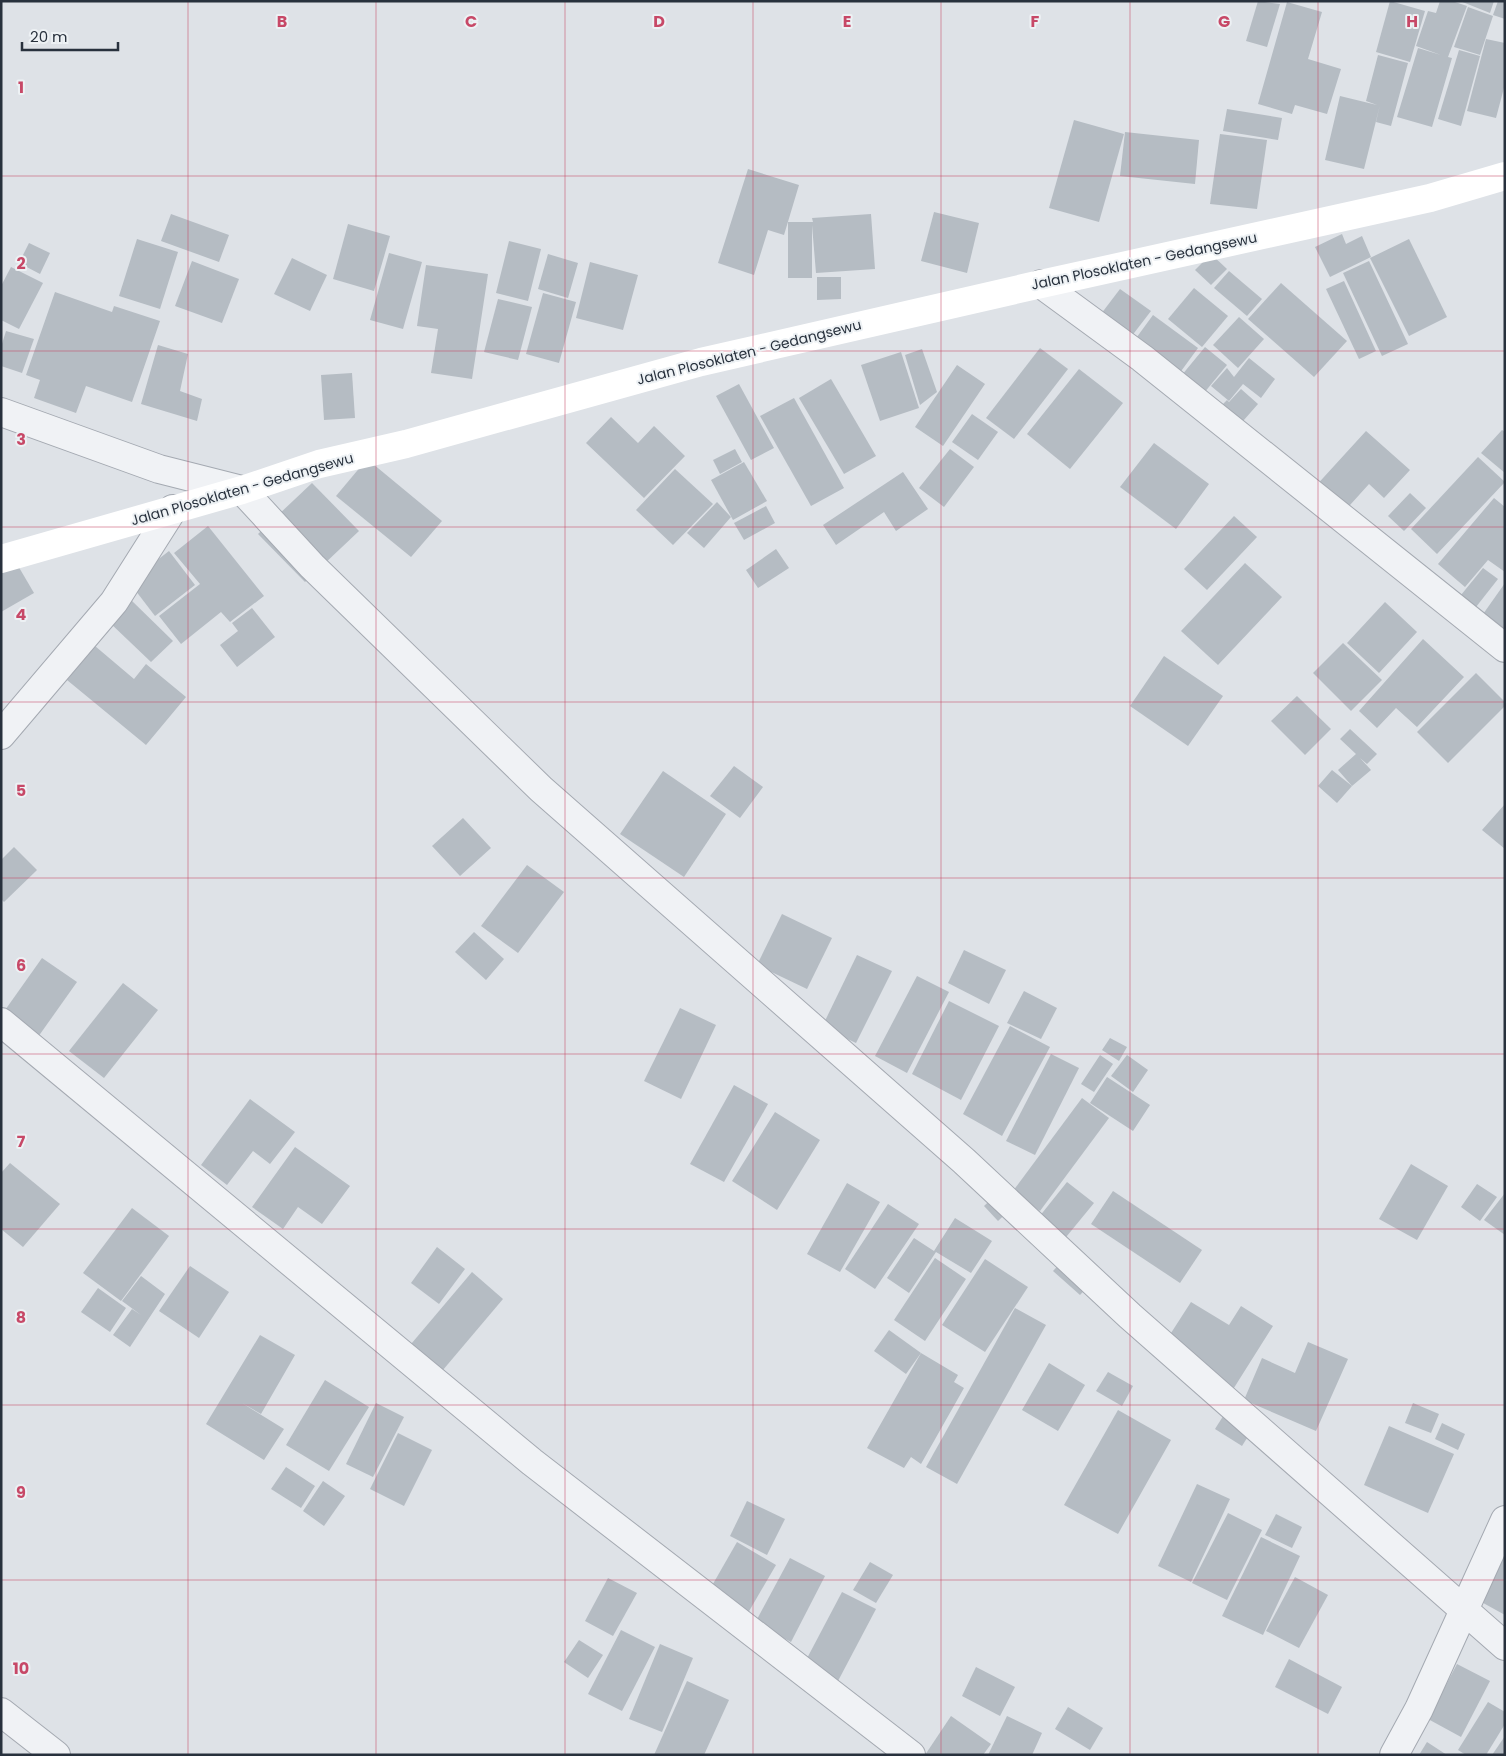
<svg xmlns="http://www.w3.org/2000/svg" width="1506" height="1756" font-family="Poppins,sans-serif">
	<rect width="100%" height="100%" fill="#dee2e7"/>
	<g fill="#b5bcc3">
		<path d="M1258,1L1280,4L1267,47L1246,41Z"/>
		<path d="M1390,1L1425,11L1410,62L1376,52Z"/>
		<path d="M1440,1H1452L1467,6L1448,57L1452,58L1432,127L1397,117L1418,48L1441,55L1416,46L1428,11L1436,13Z"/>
		<path d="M1460,1H1494L1490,13Z"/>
		<path d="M1498,1H1505V19L1493,15Z"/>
		<path d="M1287,2L1322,12L1308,59L1341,69L1327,114L1295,105L1292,114L1258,104Z"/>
		<path d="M1468,7L1493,16L1480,55L1454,47Z"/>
		<path d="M1486,39L1505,43V84L1496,118L1467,111Z"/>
		<path d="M1459,50L1480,56L1461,126L1438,119Z"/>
		<path d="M1378,55L1408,63L1391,126L1376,122L1380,105L1364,169L1325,160L1340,96L1377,105L1366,101Z"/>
		<path d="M1227,109L1282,118L1278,140L1223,131Z"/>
		<path d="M1074,120L1124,134L1099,222L1049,208Z"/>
		<path d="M1125,132L1199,140L1195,184L1120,176Z"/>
		<path d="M1220,134L1267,140L1257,209L1210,204Z"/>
		<path d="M748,169L799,185L784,235L768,230L754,275L718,263Z"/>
		<path d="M934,212L979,223L967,273L921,261Z"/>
		<path d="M171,214L229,235L219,262L161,241Z"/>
		<path d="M871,214L875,269L816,273L812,225V278H788V222H813L812,218Z"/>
		<path d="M348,224L390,236L374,291L333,279Z"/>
		<path d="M1342,234L1346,244L1362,236L1371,257L1330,277L1315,247Z"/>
		<path d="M137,239L178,252L160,309L119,296Z"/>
		<path d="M1409,239L1447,317L1409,336L1370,258Z"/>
		<path d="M509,241L541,249L528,301L496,293Z"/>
		<path d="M29,243L50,253L40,274L19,263Z"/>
		<path d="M389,253L422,262L403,329L370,320Z"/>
		<path d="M548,254L578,263L568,298L538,289Z"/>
		<path d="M1211,254L1227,269L1211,285L1195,270Z"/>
		<path d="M292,258L327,275L310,311L274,294Z"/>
		<path d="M192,261L239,279L222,323L175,306Z"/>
		<path d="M1369,261L1408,344L1382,356L1343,273Z"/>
		<path d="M590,262L638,275L623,330L576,318Z"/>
		<path d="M426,265L488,274L472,379L431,373L438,329L417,326Z"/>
		<path d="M11,267L43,283L19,329L1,320V286Z"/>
		<path d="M1229,271L1262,299L1247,316L1214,288Z"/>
		<path d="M817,277H841V299L817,300Z"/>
		<path d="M1344,281L1376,351L1359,359L1326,289Z"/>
		<path d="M1281,283L1347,341L1314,377L1248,319Z"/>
		<path d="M1194,288L1228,316L1202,347L1168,319Z"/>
		<path d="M1120,289L1151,311L1131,337L1101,314Z"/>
		<path d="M55,292L112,312L114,306L160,321L132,402L86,386L76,413L34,398L40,380L26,375Z"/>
		<path d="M543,293L576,302L559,363L526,354Z"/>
		<path d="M498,299L532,307L518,360L484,352Z"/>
		<path d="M1153,315L1198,348L1179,374L1134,341Z"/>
		<path d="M1239,317L1264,339L1238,368L1213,345Z"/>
		<path d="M6,331L34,339L22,373L1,366V347Z"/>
		<path d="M158,345L188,354L180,391L202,399L197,421L141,404Z"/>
		<path d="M1205,347L1227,365L1199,399L1177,381Z"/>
		<path d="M1040,348L1068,369L1014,439L986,418Z"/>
		<path d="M922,349L937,392L920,405L905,355Z"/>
		<path d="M901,352L919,408L880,421L861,365Z"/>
		<path d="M1249,358L1275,379L1261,398L1243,384L1229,401L1211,386L1227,368L1234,377Z"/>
		<path d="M957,365L985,384L943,446L915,427Z"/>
		<path d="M1079,369L1123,403L1070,469L1027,434Z"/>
		<path d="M352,373L355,418L324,420L321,375Z"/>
		<path d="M831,379L876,456L844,474L799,398Z"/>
		<path d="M739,384L774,448L751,460L716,396Z"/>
		<path d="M1241,389L1258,404L1236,429L1216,411L1227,400L1229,402Z"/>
		<path d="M794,398L844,488L811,506L760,416Z"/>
		<path d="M972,414L998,432L978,460L952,442Z"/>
		<path d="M611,417L638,443L654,426L685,456L644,498L586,443Z"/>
		<path d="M1502,430L1505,432V473L1481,453Z"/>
		<path d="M1366,431L1410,470L1384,498L1369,484L1341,515L1313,489Z"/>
		<path d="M1154,443L1209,484L1176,529L1120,487Z"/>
		<path d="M735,449L742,462L720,474L713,460Z"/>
		<path d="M950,449L974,467L944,507L919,488Z"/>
		<path d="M1478,457L1505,482L1437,554L1411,529Z"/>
		<path d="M367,459L442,521L411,557L336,496Z"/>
		<path d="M744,462L767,501L733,520L711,480Z"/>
		<path d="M675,469L713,504L673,545L636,510Z"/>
		<path d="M903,472L928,509L896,531L884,512L836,545L823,525Z"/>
		<path d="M312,483L359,531L305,582L258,534Z"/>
		<path d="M1410,493L1426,508L1404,531L1388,516Z"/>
		<path d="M1494,498L1505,507V572L1488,560L1465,587L1438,564Z"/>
		<path d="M717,502L731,517L704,548L687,533Z"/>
		<path d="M766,506L775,523L744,540L734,523Z"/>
		<path d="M1234,516L1257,537L1207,590L1184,569Z"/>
		<path d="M208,526L264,596L230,622L221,612L181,644L159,616L200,584L174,553Z"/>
		<path d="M776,549L789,568L758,588L746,570Z"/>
		<path d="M169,551L195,585L155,616L129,582Z"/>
		<path d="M1245,563L1282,597L1218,665L1181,631Z"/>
		<path d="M17,564L34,593L1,612V573Z"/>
		<path d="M1483,568L1498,579L1476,607L1461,595Z"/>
		<path d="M1505,583V634L1481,617Z"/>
		<path d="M130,599L173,641L151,662L108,621Z"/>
		<path d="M1385,602L1417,632L1379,673L1347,643Z"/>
		<path d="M252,608L275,637L237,667L220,645L238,631L232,623Z"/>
		<path d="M1423,639L1464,677L1417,727L1396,708L1377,728L1359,711Z"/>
		<path d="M1343,643L1382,680L1351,711L1313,673Z"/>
		<path d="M95,646L134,679L146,664L186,697L146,745L67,680Z"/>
		<path d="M1164,656L1223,696L1188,746L1130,706Z"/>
		<path d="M1476,673L1505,702V706L1448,763L1417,732Z"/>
		<path d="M1297,696L1331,729L1305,755L1271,721Z"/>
		<path d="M1350,729L1377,754L1367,764L1360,758L1371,770L1352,786L1338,770L1356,754L1340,739Z"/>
		<path d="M734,766L763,787L740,818L710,796Z"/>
		<path d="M1332,770L1352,786L1337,803L1318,786Z"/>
		<path d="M663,771L726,814L684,877L620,834Z"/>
		<path d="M1505,804V849L1482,830Z"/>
		<path d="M463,818L491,848L460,876L432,846Z"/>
		<path d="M14,847L37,870L4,902L1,899V860Z"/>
		<path d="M527,865L564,892L518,953L481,926Z"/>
		<path d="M782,914L832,938L807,989L757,965Z"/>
		<path d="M474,932L504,959L486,980L455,952Z"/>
		<path d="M964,950L1006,970L989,1004L948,983Z"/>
		<path d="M857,955L892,971L856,1043L822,1027Z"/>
		<path d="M42,958L77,982L38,1037L3,1013Z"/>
		<path d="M917,976L949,992L907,1073L875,1056Z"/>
		<path d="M123,983L158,1010L104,1078L69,1051Z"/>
		<path d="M1024,991L1057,1008L1041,1039L1007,1023Z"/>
		<path d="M949,1001L999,1026L961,1100L912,1074Z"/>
		<path d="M680,1008L716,1025L681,1099L644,1081Z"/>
		<path d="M1010,1026L1050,1047L1002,1136L963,1114Z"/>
		<path d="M1110,1038L1127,1047L1119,1061L1102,1050Z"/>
		<path d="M1051,1054L1079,1068L1035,1155L1006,1141Z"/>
		<path d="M1100,1055L1113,1064L1094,1092L1081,1084Z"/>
		<path d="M1127,1055L1148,1070L1133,1092L1111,1076Z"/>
		<path d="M1107,1077L1150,1105L1133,1131L1090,1103Z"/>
		<path d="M734,1085L768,1104L724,1182L690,1164Z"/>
		<path d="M1082,1098L1109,1118L1040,1211L1013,1191Z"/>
		<path d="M250,1099L295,1132L270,1164L253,1151L227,1185L201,1165Z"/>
		<path d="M775,1112L820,1140L777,1210L732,1181Z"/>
		<path d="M295,1147L350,1186L322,1224L298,1207L283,1229L252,1207Z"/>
		<path d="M10,1163L60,1204L23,1247L1,1229V1173Z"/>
		<path d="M1411,1164L1448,1186L1417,1240L1379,1219Z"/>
		<path d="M1067,1182L1094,1203L1053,1253L1027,1232Z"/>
		<path d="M847,1183L880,1202L840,1272L807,1254Z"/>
		<path d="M1477,1184L1497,1197L1480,1221L1461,1207Z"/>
		<path d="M1005,1186L1019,1201L998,1221L984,1206Z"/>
		<path d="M1113,1191L1202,1250L1180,1283L1091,1224Z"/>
		<path d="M1505,1193V1235L1484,1220Z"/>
		<path d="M888,1204L919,1224L875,1289L845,1269Z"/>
		<path d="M132,1208L169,1236L121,1301L83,1273Z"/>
		<path d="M955,1218L992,1241L971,1273L936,1252L909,1293L887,1278L914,1238L934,1251Z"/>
		<path d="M437,1247L465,1269L439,1304L411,1283Z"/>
		<path d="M1069,1254L1096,1278L1080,1295L1053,1271Z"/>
		<path d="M935,1258L966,1279L925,1341L894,1320Z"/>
		<path d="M985,1259L1028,1287L985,1352L942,1325Z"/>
		<path d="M190,1266L229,1292L199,1338L159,1311Z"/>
		<path d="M472,1272L503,1299L426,1390L395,1363Z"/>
		<path d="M141,1276L165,1294L130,1347L113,1335L132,1309L141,1315L122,1301Z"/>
		<path d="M98,1288L126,1308L110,1332L81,1312Z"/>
		<path d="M1191,1302L1229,1325L1241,1306L1273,1326L1232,1391L1162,1347Z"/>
		<path d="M1015,1308L1046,1325L957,1484L926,1467Z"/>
		<path d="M889,1330L921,1353L906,1374L874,1351Z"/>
		<path d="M260,1335L295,1355L261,1414L242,1403L284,1429L264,1460L206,1424Z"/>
		<path d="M1308,1342L1348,1359L1316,1431L1244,1400L1262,1358L1295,1373Z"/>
		<path d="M921,1353L958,1375L954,1382L964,1388L921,1464L911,1457L904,1468L867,1448Z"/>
		<path d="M1049,1363L1085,1385L1058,1431L1022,1410Z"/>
		<path d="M1108,1372L1133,1386L1122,1406L1096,1391Z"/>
		<path d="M325,1380L369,1407L329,1471L286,1445Z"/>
		<path d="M1232,1402L1259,1419L1242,1446L1215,1429Z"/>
		<path d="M376,1403L404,1417L373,1477L346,1464Z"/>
		<path d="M1413,1403L1439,1414L1431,1433L1405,1423Z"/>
		<path d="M1118,1410L1171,1440L1118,1534L1064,1505Z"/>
		<path d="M1442,1423L1465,1434L1458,1450L1435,1439Z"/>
		<path d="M1389,1426L1454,1454L1428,1513L1364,1485Z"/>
		<path d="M398,1433L432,1450L404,1506L370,1489Z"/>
		<path d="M286,1467L315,1486L301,1508L271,1489Z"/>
		<path d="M323,1481L345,1496L324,1526L303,1511Z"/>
		<path d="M1197,1484L1230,1499L1191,1582L1158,1566Z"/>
		<path d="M747,1501L785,1519L767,1555L730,1536Z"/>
		<path d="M1228,1513L1262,1530L1227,1600L1192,1583Z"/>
		<path d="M1276,1514L1302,1527L1292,1548L1265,1535Z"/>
		<path d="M1261,1537L1300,1556L1263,1635L1222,1616Z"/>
		<path d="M737,1542L776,1565L741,1625L702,1603Z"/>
		<path d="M1505,1547V1615L1476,1599Z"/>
		<path d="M790,1558L825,1576L791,1642L755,1623Z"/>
		<path d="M870,1562L893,1575L876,1603L853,1590Z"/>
		<path d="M1295,1577L1328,1595L1299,1648L1266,1631Z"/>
		<path d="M608,1578L637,1593L613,1636L585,1621Z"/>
		<path d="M842,1592L876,1609L838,1681L804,1664Z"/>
		<path d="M621,1630L655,1647L622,1711L588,1694Z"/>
		<path d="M579,1640L603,1655L588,1678L564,1662Z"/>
		<path d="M660,1644L693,1658L662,1732L629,1719Z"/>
		<path d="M1289,1659L1342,1687L1328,1714L1275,1687Z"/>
		<path d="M1457,1664L1490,1681L1461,1737L1428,1719Z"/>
		<path d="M976,1667L1015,1687L1000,1716L962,1696Z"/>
		<path d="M687,1681L729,1700L704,1755H654Z"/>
		<path d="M1488,1702L1505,1712V1724L1486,1755H1466L1458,1750Z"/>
		<path d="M1068,1707L1103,1728L1090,1750L1055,1729Z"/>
		<path d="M951,1716L991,1744L983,1755H925Z"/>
		<path d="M1007,1716L1042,1733L1032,1755H988Z"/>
		<path d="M1505,1736V1755H1492Z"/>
		<path d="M1427,1742L1447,1755H1419Z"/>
	</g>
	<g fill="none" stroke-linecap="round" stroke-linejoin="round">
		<g stroke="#a4a9b1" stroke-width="30">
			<g id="minor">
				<path d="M1041,284L1142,358L1505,648"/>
				<path d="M1,412L159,469L242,490L312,566L541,789L964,1161L1130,1316L1505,1646"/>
				<path d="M1,735L114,602L173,509"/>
				<path d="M1,1022L532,1462L911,1755"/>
				<path d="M1,1712L56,1755"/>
				<path d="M1394,1755L1419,1709L1505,1520"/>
			</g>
		</g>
		<use href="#minor" stroke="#f0f2f5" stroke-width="28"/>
		<path stroke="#fff" stroke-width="28" d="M1,559L242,490L319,464L406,444L701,362L1041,284L1430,198L1505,176"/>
	</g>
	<path fill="none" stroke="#c74867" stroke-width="1" stroke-opacity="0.55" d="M188,1V1755M376,1V1755M565,1V1755M753,1V1755M941,1V1755M1130,1V1755M1318,1V1755M1,176H1505M1,351H1505M1,527H1505M1,702H1505M1,878H1505M1,1054H1505M1,1229H1505M1,1405H1505M1,1580H1505"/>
	<g text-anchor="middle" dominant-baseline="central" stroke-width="4" stroke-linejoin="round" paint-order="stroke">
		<g font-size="14" fill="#28313d" stroke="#edf1f4">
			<text transform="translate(1144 261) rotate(-12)">Jalan Plosoklaten - Gedangsewu</text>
			<text transform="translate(749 352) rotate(-14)">Jalan Plosoklaten - Gedangsewu</text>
			<text transform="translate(242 489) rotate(-16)">Jalan Plosoklaten - Gedangsewu</text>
		</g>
	</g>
	<g font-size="16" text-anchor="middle" font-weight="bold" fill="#c74867" stroke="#edf1f4" stroke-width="4" stroke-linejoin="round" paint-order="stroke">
		<text x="282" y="27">B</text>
		<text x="471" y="27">C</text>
		<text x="659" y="27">D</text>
		<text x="847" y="27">E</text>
		<text x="1035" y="27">F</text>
		<text x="1224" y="27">G</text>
		<text x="1412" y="27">H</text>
		<text x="21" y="93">1</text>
		<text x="21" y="269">2</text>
		<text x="21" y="445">3</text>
		<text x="21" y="620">4</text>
		<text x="21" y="796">5</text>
		<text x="21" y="971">6</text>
		<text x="21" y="1147">7</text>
		<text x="21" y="1323">8</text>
		<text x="21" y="1498">9</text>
		<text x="21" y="1674">10</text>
	</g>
	<rect width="1506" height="1756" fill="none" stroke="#28313d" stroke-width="5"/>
	<path d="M22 42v8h96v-8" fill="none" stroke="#28313d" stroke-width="2.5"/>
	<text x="30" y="42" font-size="15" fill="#28313d" stroke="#edf1f4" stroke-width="4" paint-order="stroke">20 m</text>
</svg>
